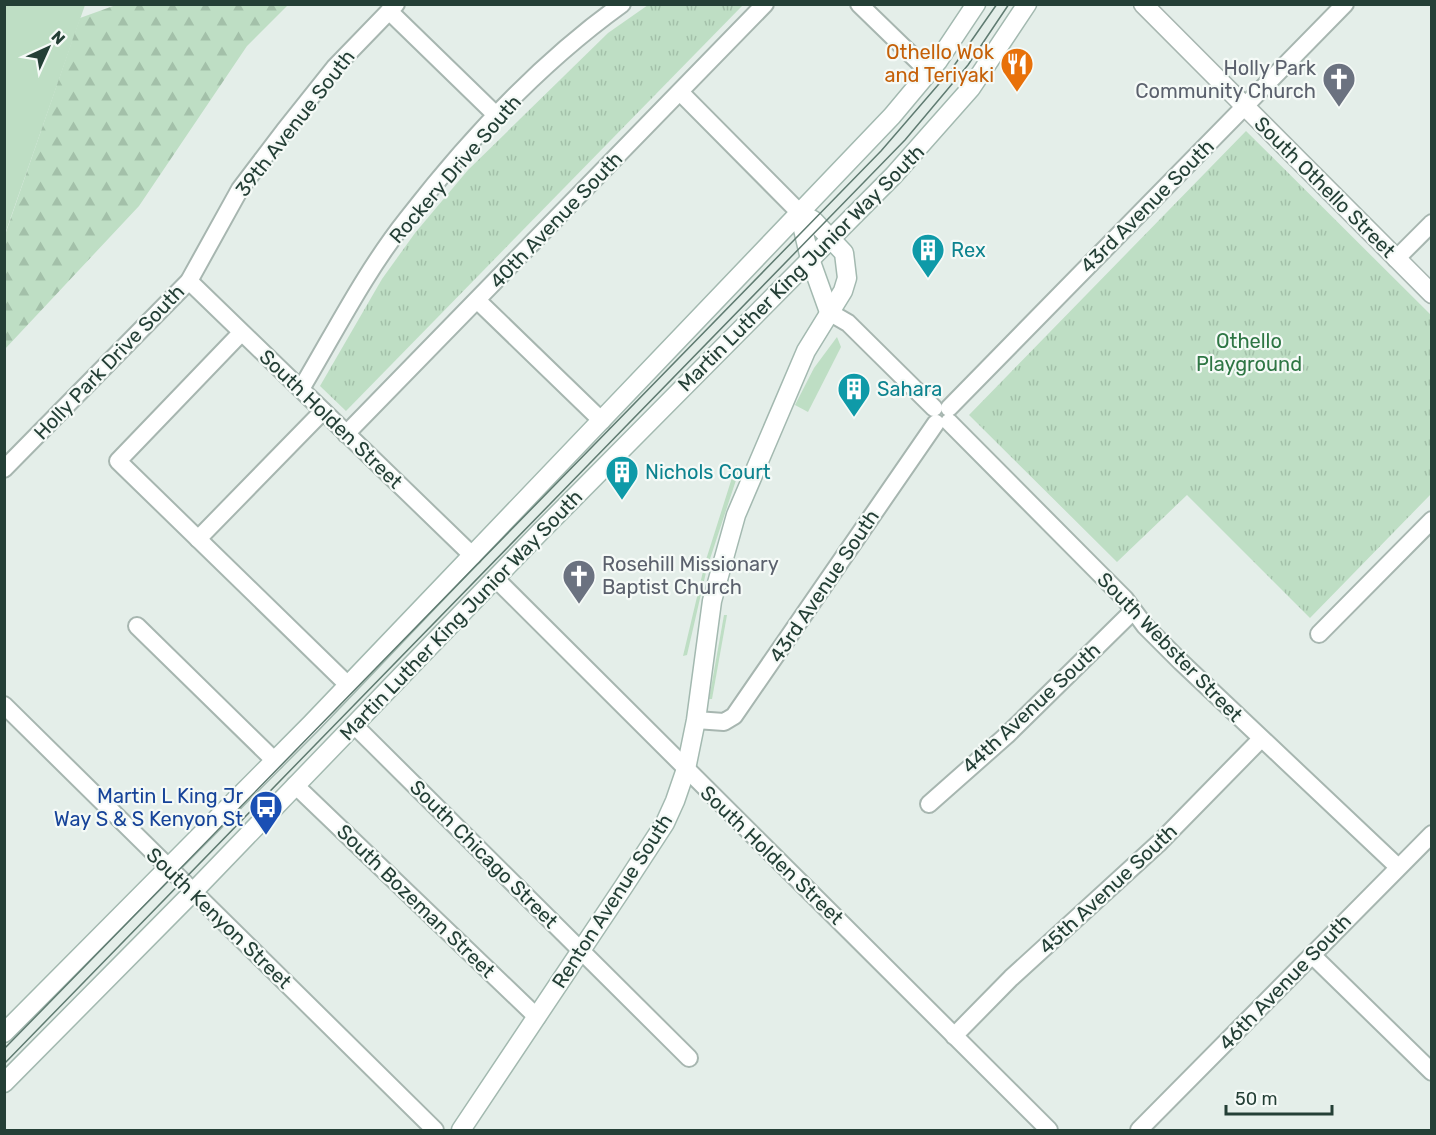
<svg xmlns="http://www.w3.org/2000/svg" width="1436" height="1135" font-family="Rubik,sans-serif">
	<defs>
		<pattern id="forest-firs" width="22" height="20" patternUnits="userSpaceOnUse" patternTransform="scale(1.5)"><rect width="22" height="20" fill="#bedec4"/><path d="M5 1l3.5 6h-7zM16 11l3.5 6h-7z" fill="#a3c0a9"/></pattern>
		<pattern id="park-tufts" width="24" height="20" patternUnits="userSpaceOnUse" patternTransform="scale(1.5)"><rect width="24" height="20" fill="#bedec4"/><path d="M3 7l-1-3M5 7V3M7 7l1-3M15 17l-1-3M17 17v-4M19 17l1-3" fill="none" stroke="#a3c0a9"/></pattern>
	</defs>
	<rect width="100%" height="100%" fill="#e4eee9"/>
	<g fill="#bedec4">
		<path d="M5,4L85,5L5,234L4,5Z"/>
		<path d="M837,337L841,347L808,412L795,405L814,368Z"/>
		<path d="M736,465L740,468L707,568L687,655L683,656L705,563Z"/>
		<path d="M724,615H727L712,699H709Z"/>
	</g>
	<path fill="url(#forest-firs)" d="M116,5H288L247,46L139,206L5,349V235L80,18Z"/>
	<g fill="url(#park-tufts)">
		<path d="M648,5H743L346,411L320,386L382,279L415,233L468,170L608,33Z"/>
		<path d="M1246,131L1431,315V494L1310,618L1187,495L1117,562L969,415Z"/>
	</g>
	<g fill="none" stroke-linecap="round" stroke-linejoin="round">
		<g stroke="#a7b6b0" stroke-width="20">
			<g id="minor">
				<path d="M859,4L929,72"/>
				<path d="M389,11L496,115"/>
				<path d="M680,92L799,212"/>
				<path d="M1396,259L1432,223"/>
				<path d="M189,281L473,556"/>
				<path d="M478,301L602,421"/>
				<path d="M829,312L848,323L934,408"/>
				<path d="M241,333L118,461L348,685"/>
				<path d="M301,389C335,332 365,272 407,219C468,140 540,63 622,4"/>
				<path d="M949,408L1345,4"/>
				<path d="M949,422L1099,573L1125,599L1145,626L1181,662L1398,867"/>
				<path d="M346,434L765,4"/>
				<path d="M4,469L189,281L240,189L284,131L335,67L396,4"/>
				<path d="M198,539L323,411"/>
				<path d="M496,579L1049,1130"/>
				<path d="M137,626L275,761"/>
				<path d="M1319,634L1432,520"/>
				<path d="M4,705L435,1130"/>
				<path d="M696,720L724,722L734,716L936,423"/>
				<path d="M355,726L689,1058"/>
				<path d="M295,785L537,1017"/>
				<path d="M929,804L1007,735L1133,611"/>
				<path d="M1312,955L1432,1072"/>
				<path d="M954,1036L1011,978L1160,842L1260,740"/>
				<path d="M1139,1130L1432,834"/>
			</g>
		</g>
		<g stroke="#a7b6b0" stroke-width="21">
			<path id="tertiary" d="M1143,4L1432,294"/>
		</g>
		<g stroke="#a3b9b0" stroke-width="21">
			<g id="secondary">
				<path d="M799,212L810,259L829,312"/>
				<path d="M4,1033L311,724L892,116L938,61L976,4"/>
				<path d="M4,1083L193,892L541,531L894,175L971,88L1027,4"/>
				<path d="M461,1130L624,886L665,823L675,801L686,769L696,720L712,601L736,515L806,351L843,291L847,278L844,253L813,220L799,212"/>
			</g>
		</g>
		<use href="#minor" stroke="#fff" stroke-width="16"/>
		<use href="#tertiary" stroke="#fff" stroke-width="18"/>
		<use href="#secondary" stroke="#fff" stroke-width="18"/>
		<g stroke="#5f7b71" stroke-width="1.5">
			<path d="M4,1049L881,151L951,70L997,4"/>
			<path d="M4,1064L905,140L968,65L1009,4"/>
		</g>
	</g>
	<defs>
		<g id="restaurant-pin" transform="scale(1.725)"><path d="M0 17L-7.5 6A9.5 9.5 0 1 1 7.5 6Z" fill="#e8710a" stroke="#f5faf7"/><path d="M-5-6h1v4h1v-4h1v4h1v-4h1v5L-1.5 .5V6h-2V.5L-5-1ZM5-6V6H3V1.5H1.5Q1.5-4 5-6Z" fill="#fff"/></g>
		<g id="church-pin" transform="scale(1.725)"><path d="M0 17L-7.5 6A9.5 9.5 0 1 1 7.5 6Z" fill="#6b7280" stroke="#f5faf7"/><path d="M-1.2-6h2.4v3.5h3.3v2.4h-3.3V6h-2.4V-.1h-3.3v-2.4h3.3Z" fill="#fff"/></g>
		<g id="building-pin" transform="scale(1.725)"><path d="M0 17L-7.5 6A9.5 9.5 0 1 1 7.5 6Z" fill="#0f9aa8" stroke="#f5faf7"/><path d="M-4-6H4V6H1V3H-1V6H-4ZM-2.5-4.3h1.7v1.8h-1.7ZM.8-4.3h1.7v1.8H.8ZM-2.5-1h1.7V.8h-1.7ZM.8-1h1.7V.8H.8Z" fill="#fff"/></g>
		<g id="bus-pin" transform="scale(1.725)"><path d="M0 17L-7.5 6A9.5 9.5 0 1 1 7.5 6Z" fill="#1a4fb4" stroke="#f5faf7"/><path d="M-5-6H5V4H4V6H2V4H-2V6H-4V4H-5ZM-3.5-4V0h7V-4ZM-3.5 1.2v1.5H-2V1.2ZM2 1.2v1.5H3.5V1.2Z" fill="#fff"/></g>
	</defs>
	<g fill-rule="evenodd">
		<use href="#restaurant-pin" x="1017" y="64"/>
		<use href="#church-pin" x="1339" y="79"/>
		<use href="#building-pin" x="928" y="250"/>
		<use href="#building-pin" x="854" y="389"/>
		<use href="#building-pin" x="622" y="472"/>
		<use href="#church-pin" x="579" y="576"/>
		<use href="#bus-pin" x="266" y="807"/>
	</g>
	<g text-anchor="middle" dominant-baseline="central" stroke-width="4.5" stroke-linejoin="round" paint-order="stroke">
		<g font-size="20" fill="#c56008" stroke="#f5faf7" text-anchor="end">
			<text x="994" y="52">Othello Wok<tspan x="994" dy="23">and Teriyaki</tspan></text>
		</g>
		<g font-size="20" fill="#5b616d" stroke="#f5faf7" text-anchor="end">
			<text x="1316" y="68">Holly Park<tspan x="1316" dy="23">Community Church</tspan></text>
			<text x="602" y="564" text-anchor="start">Rosehill Missionary<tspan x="602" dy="23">Baptist Church</tspan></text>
		</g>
		<g font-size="20" fill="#243f36" stroke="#f5faf7">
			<text transform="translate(295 123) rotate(-52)">39th Avenue South</text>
			<text transform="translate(455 169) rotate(-49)">Rockery Drive South</text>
			<text transform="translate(1325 187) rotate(45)">South Othello Street</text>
			<text transform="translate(1147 206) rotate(-45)">43rd Avenue South</text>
			<text transform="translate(556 220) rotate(-46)">40th Avenue South</text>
			<text transform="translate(801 268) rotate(-45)">Martin Luther King Junior Way South</text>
			<text transform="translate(109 362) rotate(-46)">Holly Park Drive South</text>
			<text transform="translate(331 419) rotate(44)">South Holden Street</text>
			<text transform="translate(824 586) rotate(-56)">43rd Avenue South</text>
			<text transform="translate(461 615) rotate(-46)">Martin Luther King Junior Way South</text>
			<text transform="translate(1170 647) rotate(46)">South Webster Street</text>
			<text transform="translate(1031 708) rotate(-43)">44th Avenue South</text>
			<text transform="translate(484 854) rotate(45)">South Chicago Street</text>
			<text transform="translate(772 855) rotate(44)">South Holden Street</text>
			<text transform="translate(1108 889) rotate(-43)">45th Avenue South</text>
			<text transform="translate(416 901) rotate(44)">South Bozeman Street</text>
			<text transform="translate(612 901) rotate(-57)">Renton Avenue South</text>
			<text transform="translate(219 918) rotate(44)">South Kenyon Street</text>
			<text transform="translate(1285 982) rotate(-46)">46th Avenue South</text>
		</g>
		<g font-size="20" fill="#0d838f" stroke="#f5faf7" text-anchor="start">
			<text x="951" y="250">Rex</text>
			<text x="877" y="389">Sahara</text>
			<text x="645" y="472">Nichols Court</text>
		</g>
		<g font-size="20" fill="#2e7644" stroke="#f5faf7">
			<text x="1249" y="341">Othello<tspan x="1249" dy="23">Playground</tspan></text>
		</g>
		<g font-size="20" fill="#164399" stroke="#f5faf7" text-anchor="end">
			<text x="243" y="796">Martin L King Jr<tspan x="243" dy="23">Way S &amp; S Kenyon St</tspan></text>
		</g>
	</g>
	<rect width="1436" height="1135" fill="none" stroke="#243f36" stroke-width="12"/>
	<g transform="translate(48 48) rotate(45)" stroke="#f5faf7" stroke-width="4.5" paint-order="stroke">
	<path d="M0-4.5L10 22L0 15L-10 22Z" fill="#243f36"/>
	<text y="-9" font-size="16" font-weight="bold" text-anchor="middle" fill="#243f36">N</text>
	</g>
	<path d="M1226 1105v9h106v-9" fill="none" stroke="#243f36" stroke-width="3"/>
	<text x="1235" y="1105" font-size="18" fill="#243f36" stroke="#f5faf7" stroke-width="4.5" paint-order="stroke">50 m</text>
</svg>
